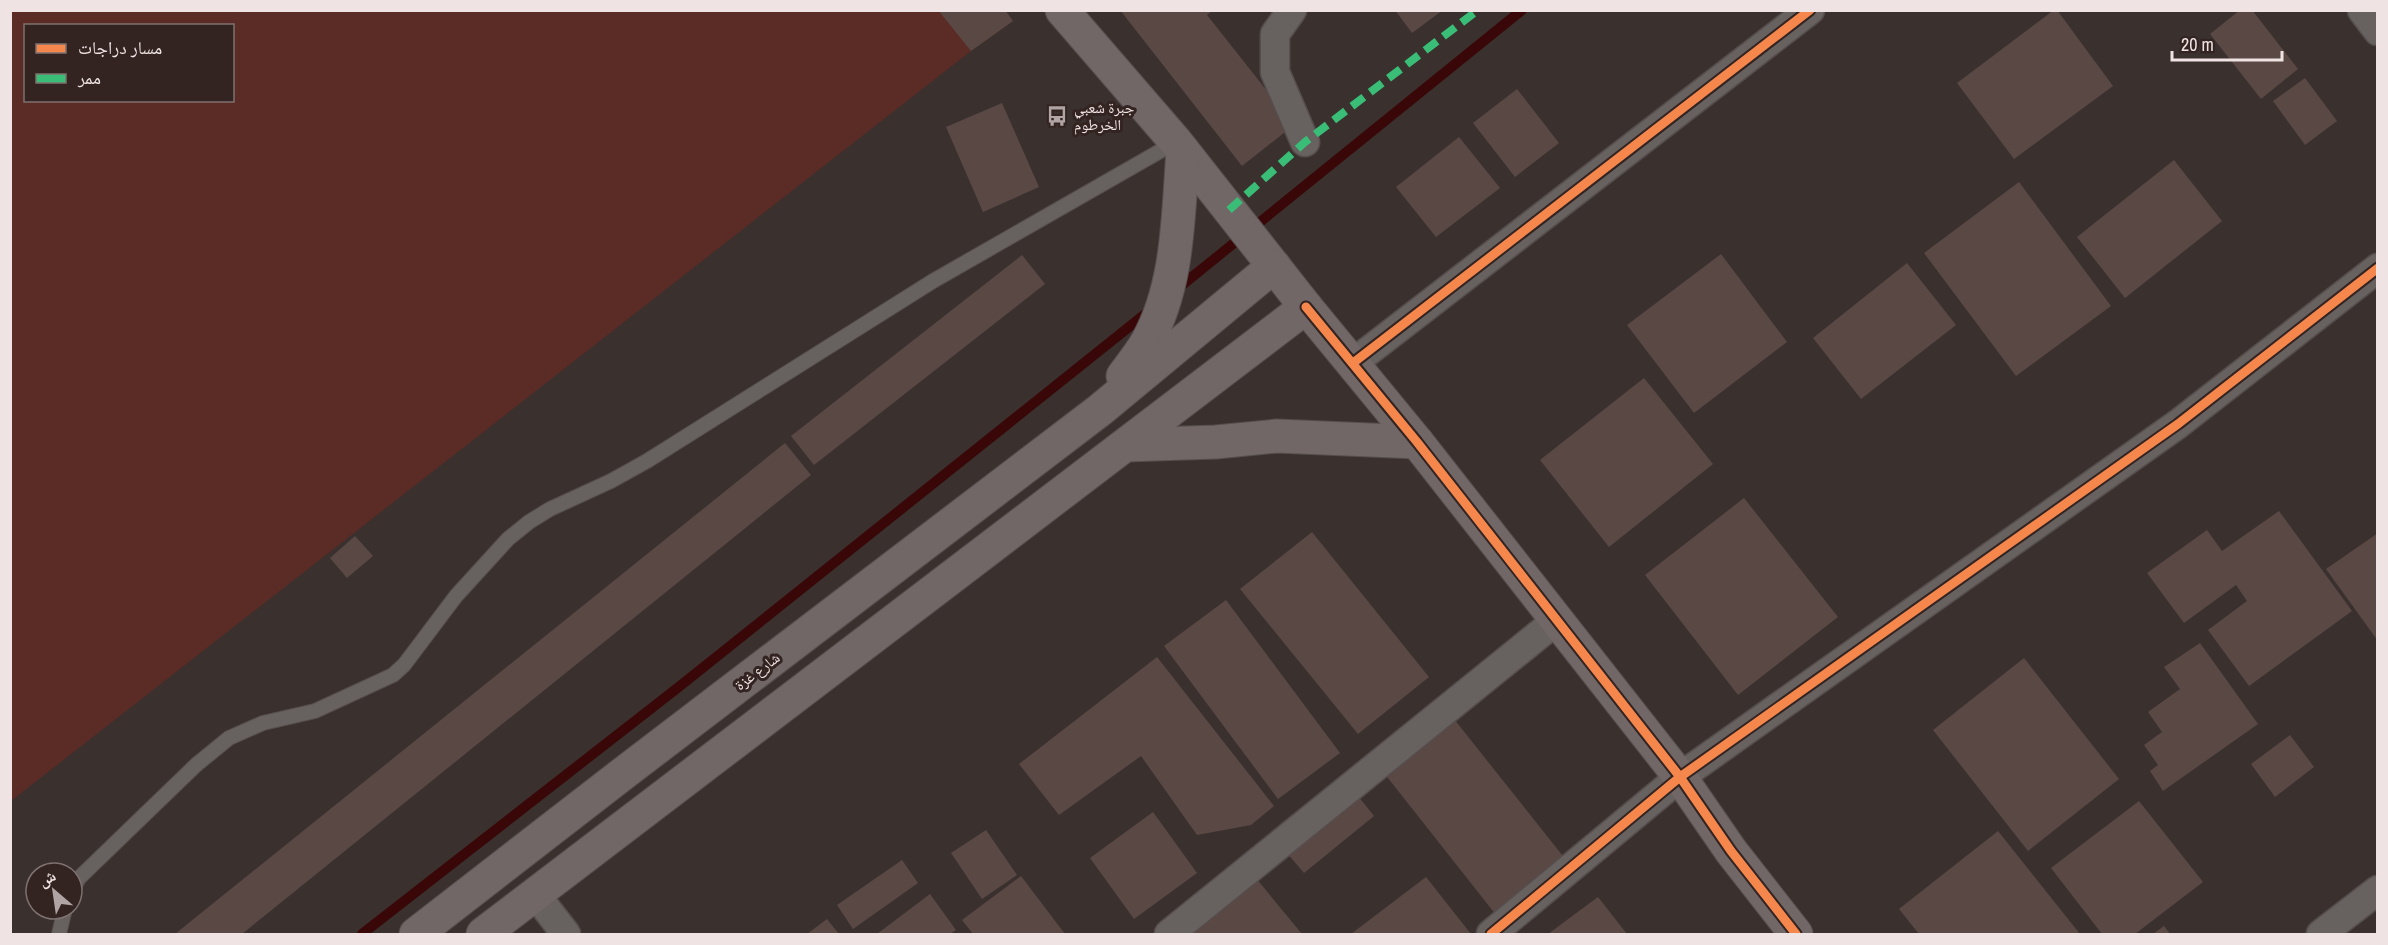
<svg xmlns="http://www.w3.org/2000/svg" width="2388" height="945" font-family="'Archivo Narrow','Noto Naskh Arabic',sans-serif">
	<rect width="100%" height="100%" fill="#3a312f"/>
	<path fill="#5b2b25" fill-rule="evenodd" d="M1005,10L1013,21L971,51L11,801V11ZM26,26H232V100H26Z"/>
	<g fill="none" stroke-linecap="round" stroke-linejoin="round">
		<g stroke="#390707" stroke-width="10">
			<path d="M1176,290L1522,10"/>
			<path d="M362,934L680,686L1149,311"/>
		</g>
	</g>
	<g fill="#5a4845">
		<path d="M938,10H1005L1013,21L971,51Z"/>
		<path d="M1120,10H1213L1207,15L1294,125L1242,166Z"/>
		<path d="M1395,10H1443L1412,33Z"/>
		<path d="M2054,10H2057L2113,86L2014,159L1957,83Z"/>
		<path d="M2240,10H2252L2298,69L2261,99L2210,34Z"/>
		<path d="M2305,78L2337,121L2305,145L2273,101Z"/>
		<path d="M1517,89L1559,143L1515,177L1473,123Z"/>
		<path d="M1002,103L1039,187L983,212L946,127Z"/>
		<path d="M1459,137L1500,188L1436,237L1396,187Z"/>
		<path d="M2174,160L2222,221L2125,298L2077,237Z"/>
		<path d="M2019,182L2111,306L2016,376L1924,253Z"/>
		<path d="M1721,254L1787,342L1694,413L1627,325Z"/>
		<path d="M1022,255L1045,284L814,465L791,436Z"/>
		<path d="M1907,263L1956,325L1861,399L1813,338Z"/>
		<path d="M1644,378L1713,464L1609,547L1540,460Z"/>
		<path d="M785,443L811,475L242,934H175Z"/>
		<path d="M1744,498L1838,617L1738,695L1645,575Z"/>
		<path d="M2279,511L2352,611L2249,686L2208,630L2247,601L2236,585L2184,623L2147,573L2207,530L2222,551Z"/>
		<path d="M1312,532L1429,677L1358,734L1240,589Z"/>
		<path d="M2378,533V641L2326,569Z"/>
		<path d="M355,536L373,556L347,578L330,558Z"/>
		<path d="M1226,600L1340,753L1278,799L1164,646Z"/>
		<path d="M2200,643L2258,724L2163,791L2150,771L2158,765L2144,745L2162,732L2148,712L2180,689L2164,667Z"/>
		<path d="M1157,657L1274,806L1251,825L1197,835L1141,756L1059,815L1019,764Z"/>
		<path d="M2024,658L2119,779L2028,851L1933,730Z"/>
		<path d="M1454,719L1570,865L1500,920L1384,773Z"/>
		<path d="M2290,735L2314,767L2275,797L2251,764Z"/>
		<path d="M1358,796L1374,816L1304,873L1287,853Z"/>
		<path d="M2139,801L2203,882L2135,934H2102L2051,868Z"/>
		<path d="M1153,812L1197,873L1134,919L1090,858Z"/>
		<path d="M986,830L1017,875L982,899L951,853Z"/>
		<path d="M1998,831L2080,934H1919L1899,909Z"/>
		<path d="M902,860L918,883L853,929L837,905Z"/>
		<path d="M1021,876L1065,934H973L962,920Z"/>
		<path d="M1255,877L1302,934H1185Z"/>
		<path d="M1426,877L1471,934H1351Z"/>
		<path d="M930,894L956,930L950,934H877Z"/>
		<path d="M1598,897L1627,934H1548Z"/>
		<path d="M827,919L839,934H807Z"/>
		<path d="M2164,926L2170,934H2153Z"/>
	</g>
	<g fill="none" stroke-linecap="round" stroke-linejoin="round">
		<g stroke="#564e4d" stroke-width="16">
			<g id="lane">
				<path d="M72,890L79,878L196,765L229,738L263,723L315,711L393,675L404,665L456,596L508,539L529,522L550,509L611,481L647,461L933,281L1176,142"/>
				<path d="M59,934L65,909"/>
			</g>
		</g>
		<g stroke="#564e4d" stroke-width="31">
			<g id="street">
				<path d="M1292,10L1275,34V72L1305,142"/>
				<path d="M2362,10L2378,31"/>
				<path d="M1353,363L1810,10"/>
				<path d="M535,894L566,934"/>
				<path d="M1169,934L1557,620"/>
				<path d="M1491,934L1680,777L2178,424L2378,268"/>
				<path d="M2321,934L2378,890"/>
			</g>
		</g>
		<g stroke="#564e4d" stroke-width="35">
			<g id="secondary">
				<path d="M1062,10L1176,142L1306,307L1417,442L1680,777L1731,851L1796,934"/>
				<path d="M1123,376C1131,365 1140,354 1147,342C1179,285 1178,214 1183,151"/>
				<path d="M1126,445L1216,442L1277,436L1417,442"/>
				<path d="M416,934L629,769L1100,410L1274,266"/>
				<path d="M483,934L1306,307"/>
			</g>
		</g>
		<use href="#lane" stroke="#67615f" stroke-width="14"/>
		<use href="#street" stroke="#67615f" stroke-width="28"/>
		<use href="#secondary" stroke="#706766" stroke-width="33"/>
		<path stroke="#3abd76" stroke-width="8" stroke-dasharray="15 8" stroke-linecap="butt" d="M1229,210L1305,142L1478,10"/>
		<g stroke="#332422" stroke-width="13">
			<g id="cycleway">
				<path d="M1306,307L1417,442L1680,777L1731,851L1796,934"/>
				<path d="M1353,363L1810,10"/>
				<path d="M1491,934L1680,777L2178,424L2378,268"/>
			</g>
		</g>
		<use href="#cycleway" stroke="#f5874c" stroke-width="9"/>
	</g>
	<defs>
		<g id="bus-bare" transform="scale(1.62)"><path d="M-5-6H5V4H4V6H2V4H-2V6H-4V4H-5ZM-3.5-4V0h7V-4ZM-3.5 1.2v1.5H-2V1.2ZM2 1.2v1.5H3.5V1.2Z" fill="#b0a5a4" stroke="#332422" stroke-width="2.5" paint-order="stroke"/></g>
	</defs>
	<g fill-rule="evenodd">
		<use href="#bus-bare" x="1057" y="116"/>
	</g>
	<g text-anchor="middle" dominant-baseline="central" stroke-width="6" stroke-linejoin="round" paint-order="stroke">
		<g font-size="15" fill="#efe4e3" stroke="#332422" text-anchor="start">
			<text x="1074" y="107">جبرة شعبي<tspan x="1074" dy="17">الخرطوم</tspan></text>
		</g>
		<g font-size="15" fill="#efe4e3" stroke="#332422">
			<text transform="translate(757 671) rotate(-37)">شارع غزة</text>
		</g>
	</g>
	<rect width="2388" height="945" fill="none" stroke="#efe4e3" stroke-width="24"/>
	<rect x="24" y="24" width="210" height="78" fill="#332422" stroke="#7e716f" stroke-width="1.5"/>
	<rect x="36" y="44" width="30" height="9" fill="#f5874c" stroke="#7e716f" stroke-width="1.5"/>
	<text x="78" y="54" font-size="18" fill="#efe4e3">مسار دراجات</text>
	<rect x="36" y="74" width="30" height="9" fill="#3abd76" stroke="#7e716f" stroke-width="1.5"/>
	<text x="78" y="84" font-size="18" fill="#efe4e3">ممر</text>
	<g transform="translate(54 891) rotate(331)"><circle r="28" fill="#332422" stroke="#7e716f" stroke-width="1.5"/>
	<path d="M0-4.5L10 22L0 15L-10 22Z" fill="#b0a5a4"/>
	<text y="-9" font-size="16" font-weight="bold" text-anchor="middle" fill="#efe4e3">ش</text>
	</g>
	<path d="M2172 51v9h110v-9" fill="none" stroke="#efe4e3" stroke-width="3"/>
	<text x="2181" y="51" font-size="18" fill="#efe4e3" stroke="#332422" stroke-width="4.5" paint-order="stroke">20 m</text>
</svg>
